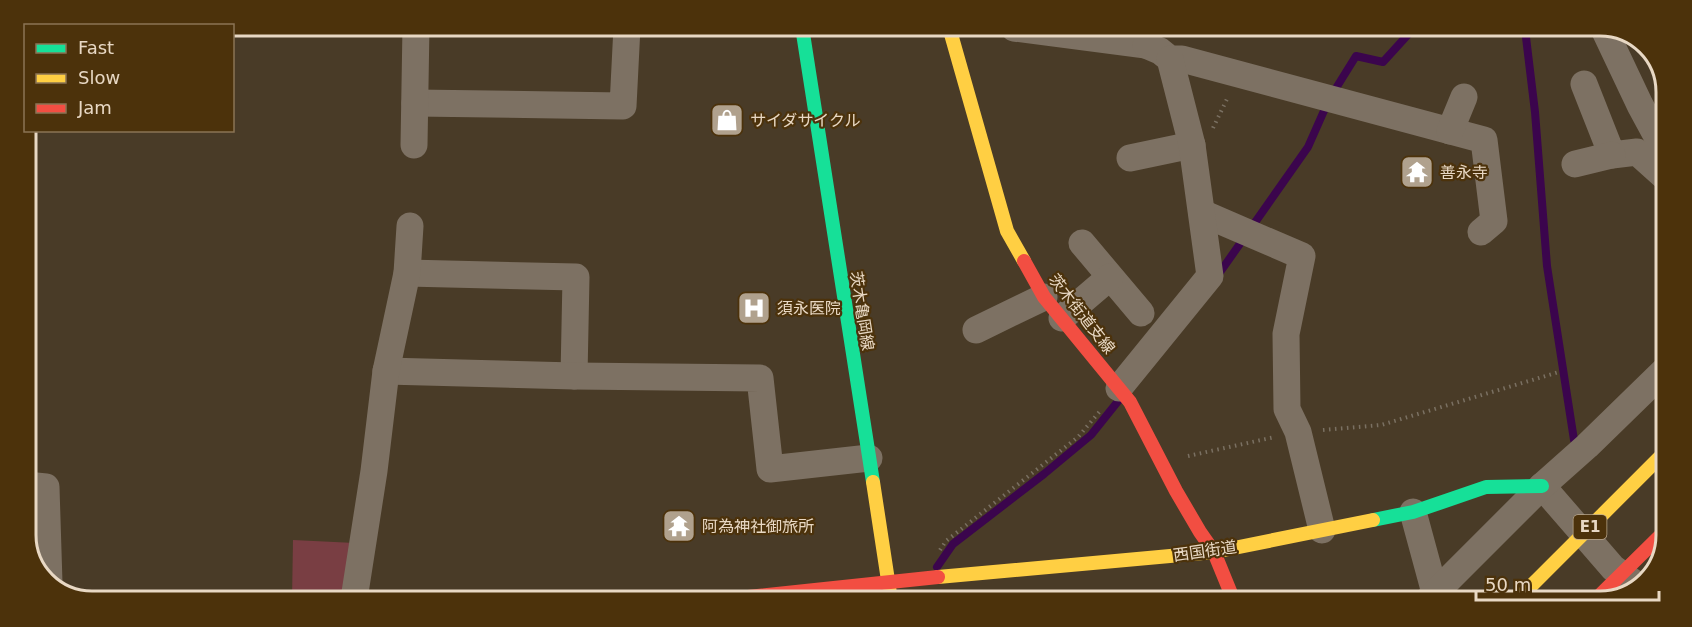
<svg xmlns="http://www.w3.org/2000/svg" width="1692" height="627" font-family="'DejaVu Sans','Noto Sans JP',sans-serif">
	<rect width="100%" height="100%" fill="#493b27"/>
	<path fill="#793e43" d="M293,540L355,543L347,599H292Z"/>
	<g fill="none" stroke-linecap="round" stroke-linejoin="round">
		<g stroke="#3b054d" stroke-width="8">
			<path d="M1525,29L1535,112L1547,266L1574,440"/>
			<path d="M1333,93L1356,56L1383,62L1414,28"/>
			<path d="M1218,275L1308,147L1327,104"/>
			<path d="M937,567L953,544L1044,474L1091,435L1119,400"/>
		</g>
		<g stroke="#7a7062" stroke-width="4" stroke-dasharray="1.5 4.5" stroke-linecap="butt">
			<path d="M1213,128L1228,97"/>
			<path d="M1323,430L1381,425L1559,372"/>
			<path d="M1188,456L1275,437"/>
			<path d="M940,550L946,541L1078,437L1101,410"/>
		</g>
		<g stroke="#7d7163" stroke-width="27">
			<path d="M1014,28L1146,45L1147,29"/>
			<path d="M1604,29L1640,105L1666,153"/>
			<path d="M1146,45L1160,51L1170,59H1182L1484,140L1494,221L1481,232"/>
			<path d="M1584,84L1612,155L1637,152L1666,178"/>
			<path d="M415,103L623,106L627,27"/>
			<path d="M1450,131L1464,97"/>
			<path d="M414,145L416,26"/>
			<path d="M1130,158L1192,145"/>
			<path d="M1575,164L1612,155"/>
			<path d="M1202,213L1302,256L1286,334L1287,409L1298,432L1322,530"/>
			<path d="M1082,243L1141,313"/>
			<path d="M407,273L576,277L574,376"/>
			<path d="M1062,318L1110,277"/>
			<path d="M976,330L1044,297"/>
			<path d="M386,371L574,376L760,378L770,469L869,458"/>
			<path d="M1119,388L1210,276L1192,145L1170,59"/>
			<path d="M26,485L46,487L49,583"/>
			<path d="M1542,486L1613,568L1641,588"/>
			<path d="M1413,512L1435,593"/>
			<path d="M354,599L374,471L386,371L407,273L410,226"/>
			<path d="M1427,601L1542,486L1587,446L1664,371"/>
		</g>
		<g stroke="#16e098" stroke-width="14">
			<path d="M802,27L873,482"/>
			<path d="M1373,520L1413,512L1486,487L1542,486"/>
		</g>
		<g stroke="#ffcf43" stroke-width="14">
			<path d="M949,27L1007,231L1024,261"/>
			<path d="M873,482L891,600"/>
			<path d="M938,577L1214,552L1373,520"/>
			<path d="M1516,601L1664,453"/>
		</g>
		<g stroke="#f24e42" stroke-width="14">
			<path d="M1024,261L1044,297L1130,402L1176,491L1200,532L1214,552L1234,601"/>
			<path d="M720,600L938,577"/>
			<path d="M1594,601L1663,533"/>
		</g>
	</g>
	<defs>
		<g id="shop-square" transform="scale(1.725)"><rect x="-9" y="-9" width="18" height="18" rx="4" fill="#b0a18d" stroke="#4c320b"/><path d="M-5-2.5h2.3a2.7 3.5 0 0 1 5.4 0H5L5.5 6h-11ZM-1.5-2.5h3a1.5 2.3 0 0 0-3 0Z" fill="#fff"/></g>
		<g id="temple-square" transform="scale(1.725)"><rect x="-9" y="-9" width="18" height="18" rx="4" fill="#b0a18d" stroke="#4c320b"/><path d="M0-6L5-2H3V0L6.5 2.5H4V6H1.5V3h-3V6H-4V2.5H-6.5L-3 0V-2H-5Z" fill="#fff"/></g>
		<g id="hospital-square" transform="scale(1.725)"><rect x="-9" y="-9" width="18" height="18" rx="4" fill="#b0a18d" stroke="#4c320b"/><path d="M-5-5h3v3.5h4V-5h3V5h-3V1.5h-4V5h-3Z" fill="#fff"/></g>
	</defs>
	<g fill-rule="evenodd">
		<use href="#shop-square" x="727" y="120"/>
		<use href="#temple-square" x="1417" y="172"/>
		<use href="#hospital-square" x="754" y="308"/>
		<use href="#temple-square" x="679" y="526"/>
	</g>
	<g text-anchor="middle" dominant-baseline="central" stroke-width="4.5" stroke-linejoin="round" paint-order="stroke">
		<rect fill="#4c320b" stroke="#b9a68c" stroke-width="1.5" x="1573.5" y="515" width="33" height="24" rx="4.5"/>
		<g font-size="15" font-weight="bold" fill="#e8d8c4">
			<text x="1590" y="527">E1</text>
		</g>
		<g font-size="16" fill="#e8d8c4" stroke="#4c320b" text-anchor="start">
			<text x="750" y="120">サイダサイクル</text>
			<text x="1440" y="172">善永寺</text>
			<text x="777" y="308">須永医院</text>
			<text x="702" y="526">阿為神社御旅所</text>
		</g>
		<g font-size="16" fill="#e8d8c4" stroke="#4c320b">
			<text transform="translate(862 311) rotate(81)">茨木亀岡線</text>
			<text transform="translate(1082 314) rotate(52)">茨木街道支線</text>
			<text transform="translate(1205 551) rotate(-8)">西国街道</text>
		</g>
	</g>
	<path d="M0 0H1692V627H0ZM92 36H1600A56 56 0 0 1 1656 92V535A56 56 0 0 1 1600 591H92A56 56 0 0 1 36 535V92A56 56 0 0 1 92 36Z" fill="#4c320b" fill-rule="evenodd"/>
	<path fill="none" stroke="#e8d8c4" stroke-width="3" d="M92 36H1600A56 56 0 0 1 1656 92V535A56 56 0 0 1 1600 591H92A56 56 0 0 1 36 535V92A56 56 0 0 1 92 36Z"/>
	<rect x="24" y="24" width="210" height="108" fill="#4c320b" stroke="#8a7455" stroke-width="1.5"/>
	<rect x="36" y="44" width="30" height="9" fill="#16e098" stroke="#8a7455" stroke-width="1.5"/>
	<text x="78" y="54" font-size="18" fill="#e8d8c4">Fast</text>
	<rect x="36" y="74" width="30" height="9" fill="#ffcf43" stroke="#8a7455" stroke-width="1.5"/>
	<text x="78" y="84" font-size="18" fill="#e8d8c4">Slow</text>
	<rect x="36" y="104" width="30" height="9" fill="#f24e42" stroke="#8a7455" stroke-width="1.5"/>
	<text x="78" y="114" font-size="18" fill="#e8d8c4">Jam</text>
	<path d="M1476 591v9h183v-9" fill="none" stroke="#e8d8c4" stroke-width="3"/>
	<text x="1485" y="591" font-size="18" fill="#e8d8c4" stroke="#4c320b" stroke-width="4.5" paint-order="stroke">50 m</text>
</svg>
